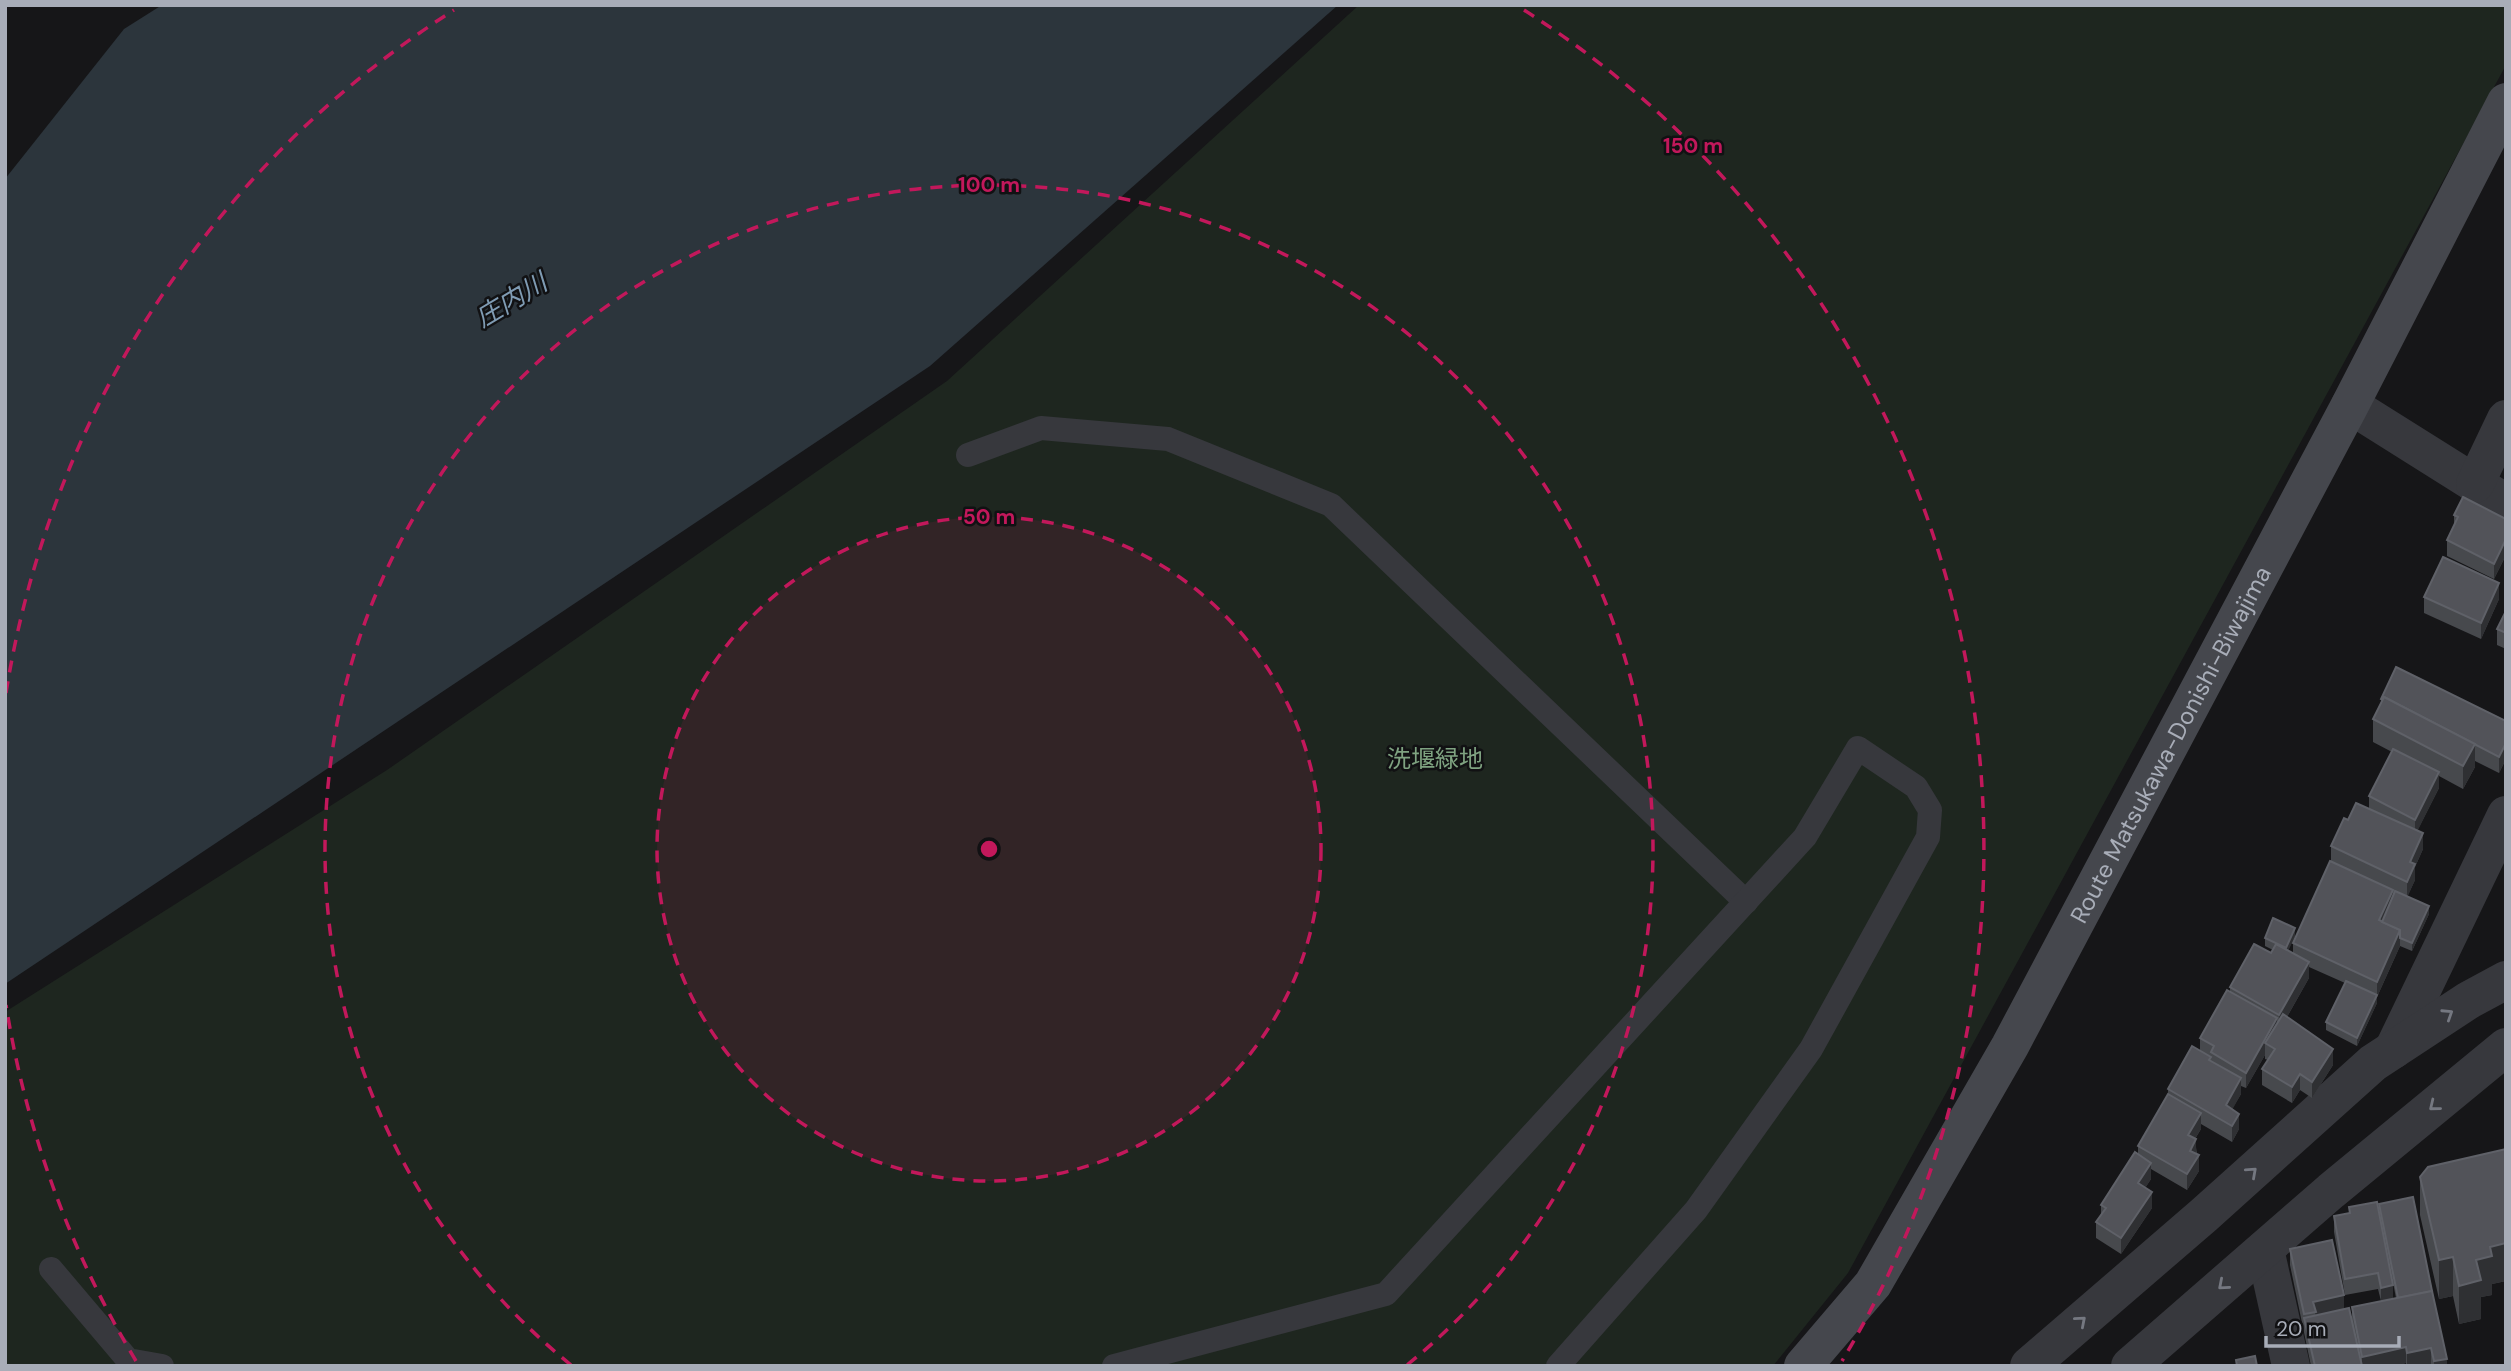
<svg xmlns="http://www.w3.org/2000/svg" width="2511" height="1371" font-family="'DM Sans','Noto Sans JP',sans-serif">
	<rect width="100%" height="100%" fill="#161618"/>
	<path fill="#1e261f" d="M1359,5H2506V65L1848,1273L1773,1366H5V1012L387,770L947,381Z"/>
	<path fill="#2c353c" d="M162,5H1338L930,366L5,984V179L124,29Z"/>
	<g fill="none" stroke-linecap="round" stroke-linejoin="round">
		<g stroke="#37383d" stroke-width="24">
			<path d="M968,455L1041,428L1168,439L1331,505L1746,902"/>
			<path d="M51,1269L128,1360L162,1366"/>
			<path d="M1114,1366L1386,1294L1805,837L1858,748L1916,787L1930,810L1928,837L1811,1049L1696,1210L1558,1366"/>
		</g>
		<g stroke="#37383d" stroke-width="38">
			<path d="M2350,405L2506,503"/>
			<path d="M2475,484L2506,419"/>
			<path d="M2393,1050L2506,815"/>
			<path d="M2265,1249L2291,1366"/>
			<path d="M2029,1366L2204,1215L2373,1063L2469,1000L2506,980"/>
			<path d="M2130,1366L2331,1191L2506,1047"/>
		</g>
		<path stroke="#45474d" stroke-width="38" id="s1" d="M1803,1366L1873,1284L2010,1046L2350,405L2506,102"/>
	</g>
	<g fill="#47494d">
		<path d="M2454,515L2506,519V555L2494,579L2447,556V540L2454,526Z"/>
		<path d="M2424,597L2499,599L2481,639L2424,613Z"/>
		<path d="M2506,611V649L2497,645V629Z"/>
		<path d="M2381,699L2506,721V759L2499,773L2475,761V767L2463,789L2439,776V788L2417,831L2423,849L2415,867V880L2407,897L2429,914L2412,951L2400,946L2377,997V1003L2357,1046L2326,1030V1022L2345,983L2309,967V978L2287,1017L2333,1065L2312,1098L2300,1090L2292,1103L2262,1085V1069L2268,1060L2265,1059V1055L2246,1088L2241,1086V1094L2232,1109L2239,1129L2232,1142L2201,1124V1129L2195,1139L2199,1171L2187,1190L2151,1169V1179L2145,1188L2152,1208L2121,1254L2096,1238V1222L2101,1216V1205L2138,1154V1146L2168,1095V1089L2200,1050V1038L2230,991V987L2271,953L2273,950L2265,946V938L2295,936L2288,950L2293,953V943L2331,861V846L2348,820L2369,809V796L2392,752L2373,742V719L2381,704Z"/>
		<path d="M2506,1149V1281L2492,1284V1295L2481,1297V1319L2459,1324L2453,1296L2439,1299L2420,1215V1177Z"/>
		<path d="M2379,1204L2447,1366H2432L2431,1364L2423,1366H2406V1363L2394,1366H2311L2290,1265V1249L2344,1309L2352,1321V1307L2381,1301L2378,1289L2345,1295L2334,1232V1216L2349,1213V1207L2393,1299L2396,1298L2379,1212Z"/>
	</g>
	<g fill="#2f3033">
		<path d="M2506,539V555L2494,579V564Z"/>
		<path d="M2499,583V599L2481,639V623Z"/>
		<path d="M2506,743V759L2499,773V757Z"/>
		<path d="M2475,744V767L2463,789V766Z"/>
		<path d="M2439,772V788L2415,836V820Z"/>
		<path d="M2423,833V849L2415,867V880L2407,898V882L2410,862Z"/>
		<path d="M2393,890V905L2382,930L2379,920Z"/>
		<path d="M2429,906V914L2412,951V943Z"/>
		<path d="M2295,928V936L2286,956V948Z"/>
		<path d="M2400,930V946L2377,997V1003L2357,1046V1038L2377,996V982Z"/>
		<path d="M2309,962V978L2279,1031V1015Z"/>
		<path d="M2277,1018V1034L2265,1043V1055L2246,1088V1073Z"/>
		<path d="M2333,1049V1065L2312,1098V1082Z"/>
		<path d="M2300,1074V1090L2292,1103V1087Z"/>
		<path d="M2241,1078V1094L2226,1121V1105Z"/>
		<path d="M2201,1113V1129L2188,1150V1135Z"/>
		<path d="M2239,1114V1129L2232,1142V1126Z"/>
		<path d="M2196,1139V1155L2190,1151Z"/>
		<path d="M2199,1155V1171L2187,1190V1174Z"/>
		<path d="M2151,1163V1179L2138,1199V1183Z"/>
		<path d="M2152,1192V1208L2121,1254V1238Z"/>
		<path d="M2506,1243V1281L2492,1284V1295L2481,1297V1319L2459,1324V1286L2476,1260L2490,1247Z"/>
		<path d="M2453,1257V1296L2439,1299V1260Z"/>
		<path d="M2393,1285V1300L2381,1303V1288Z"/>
		<path d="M2344,1295V1311L2316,1317L2313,1302Z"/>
		<path d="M2406,1347V1363L2394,1366H2362V1357Z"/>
		<path d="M2431,1348V1364L2423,1366H2407V1353Z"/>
		<path d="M2447,1359V1366H2434V1361Z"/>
	</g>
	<g fill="#525359" stroke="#5f6168" stroke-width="2">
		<path d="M2463,497L2506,519V539L2494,564L2447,540L2458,517L2454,515Z"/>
		<path d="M2443,557L2499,583L2481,623L2424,597Z"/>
		<path d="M2506,611V633L2497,629Z"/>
		<path d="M2396,667L2506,721V743L2499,757L2384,697L2383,700L2381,699Z"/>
		<path d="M2384,697L2475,744L2463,766L2373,719Z"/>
		<path d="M2393,749L2439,772L2415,820L2369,796Z"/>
		<path d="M2356,803L2423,833L2410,862L2415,864L2407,882L2331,846L2344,818L2348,820Z"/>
		<path d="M2330,861L2393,890L2379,920L2400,930L2377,982L2293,943Z"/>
		<path d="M2395,891L2429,906L2412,943L2400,938V930L2382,922Z"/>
		<path d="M2273,918L2295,928L2286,948L2265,938Z"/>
		<path d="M2254,944L2271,953L2276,944L2309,962L2279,1015L2230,987Z"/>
		<path d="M2346,981L2377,995L2357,1038L2326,1022Z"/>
		<path d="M2227,990L2277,1018L2246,1073L2211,1052L2214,1046L2200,1038Z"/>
		<path d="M2283,1014L2333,1049L2312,1082L2300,1074L2292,1087L2262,1069L2275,1049L2265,1043Z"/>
		<path d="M2192,1046L2211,1057L2209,1060L2241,1078L2226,1105L2239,1114L2232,1126L2168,1089Z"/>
		<path d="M2168,1094L2201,1113L2188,1135L2196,1139L2190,1151L2199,1155L2187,1174L2138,1146Z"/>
		<path d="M2506,1149V1243L2490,1247L2492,1256L2476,1260L2481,1280L2459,1286L2453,1257L2439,1260L2420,1177L2428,1167Z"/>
		<path d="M2135,1152L2151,1163L2138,1183L2152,1192L2121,1238L2096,1222L2106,1208L2101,1205Z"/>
		<path d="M2413,1197L2432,1291L2398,1298L2379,1204Z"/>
		<path d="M2377,1202L2393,1285L2381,1288L2378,1273L2345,1279L2334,1216L2350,1213L2349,1207Z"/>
		<path d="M2332,1240L2344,1295L2313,1302L2316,1312L2304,1314L2290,1249Z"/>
		<path d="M2432,1291L2447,1359L2434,1361L2431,1348L2407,1353L2406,1347L2362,1357L2352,1307Z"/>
		<path d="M2349,1308L2362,1366H2315L2304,1318Z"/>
		<path d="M2255,1356L2257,1366H2237L2236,1360Z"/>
	</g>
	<defs><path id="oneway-chevron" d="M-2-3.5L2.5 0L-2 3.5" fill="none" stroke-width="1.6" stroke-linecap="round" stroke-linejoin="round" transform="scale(1.75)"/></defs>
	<g stroke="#757881">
		<use href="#oneway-chevron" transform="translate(2448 1014) rotate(-33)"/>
		<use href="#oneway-chevron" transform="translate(2434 1106) rotate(141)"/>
		<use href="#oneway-chevron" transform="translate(2252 1172) rotate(-42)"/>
		<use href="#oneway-chevron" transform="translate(2223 1285) rotate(139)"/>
		<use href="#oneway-chevron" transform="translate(2081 1321) rotate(-41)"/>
	</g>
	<circle cx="989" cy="849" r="332" fill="#c2185b" fill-opacity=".12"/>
	<g fill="none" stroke="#c2185b" stroke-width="3.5" stroke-dasharray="12 9">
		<circle cx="989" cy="849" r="332"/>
		<path d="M571 1365A664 664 0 1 1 1407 1365"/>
		<path d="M136 1361A995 995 0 0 1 6 1005M6 693A995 995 0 0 1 454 10M1524 10A995 995 0 0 1 1842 1361"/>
	</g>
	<g text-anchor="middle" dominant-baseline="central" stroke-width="5" stroke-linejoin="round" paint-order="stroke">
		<g font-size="24" fill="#a8adb8" stroke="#111113">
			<text stroke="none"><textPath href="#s1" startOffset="724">Route Matsukawa-Donishi-Biwajima</textPath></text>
		</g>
		<g font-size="24" fill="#7fa381" stroke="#111113">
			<text x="1435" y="758">洗堰緑地</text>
		</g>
		<g font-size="26" font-style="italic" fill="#7f9bb3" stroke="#111113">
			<text transform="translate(511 300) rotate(-31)">庄内川</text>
		</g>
	</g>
	<circle cx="989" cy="849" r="10" fill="#c2185b" stroke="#111113" stroke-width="3.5"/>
	<g font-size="21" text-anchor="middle" font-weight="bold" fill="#c2185b" stroke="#111113" stroke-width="5" stroke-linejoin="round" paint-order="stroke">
		<text x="1693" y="153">150 m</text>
		<text x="989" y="192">100 m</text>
		<text x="989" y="524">50 m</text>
	</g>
	<rect width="2511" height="1371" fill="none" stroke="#a8adb8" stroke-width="14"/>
	<path d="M2266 1336v10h133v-10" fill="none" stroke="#a8adb8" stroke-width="3.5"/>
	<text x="2276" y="1336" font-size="21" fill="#a8adb8" stroke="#111113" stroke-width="5" paint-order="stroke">20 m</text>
</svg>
